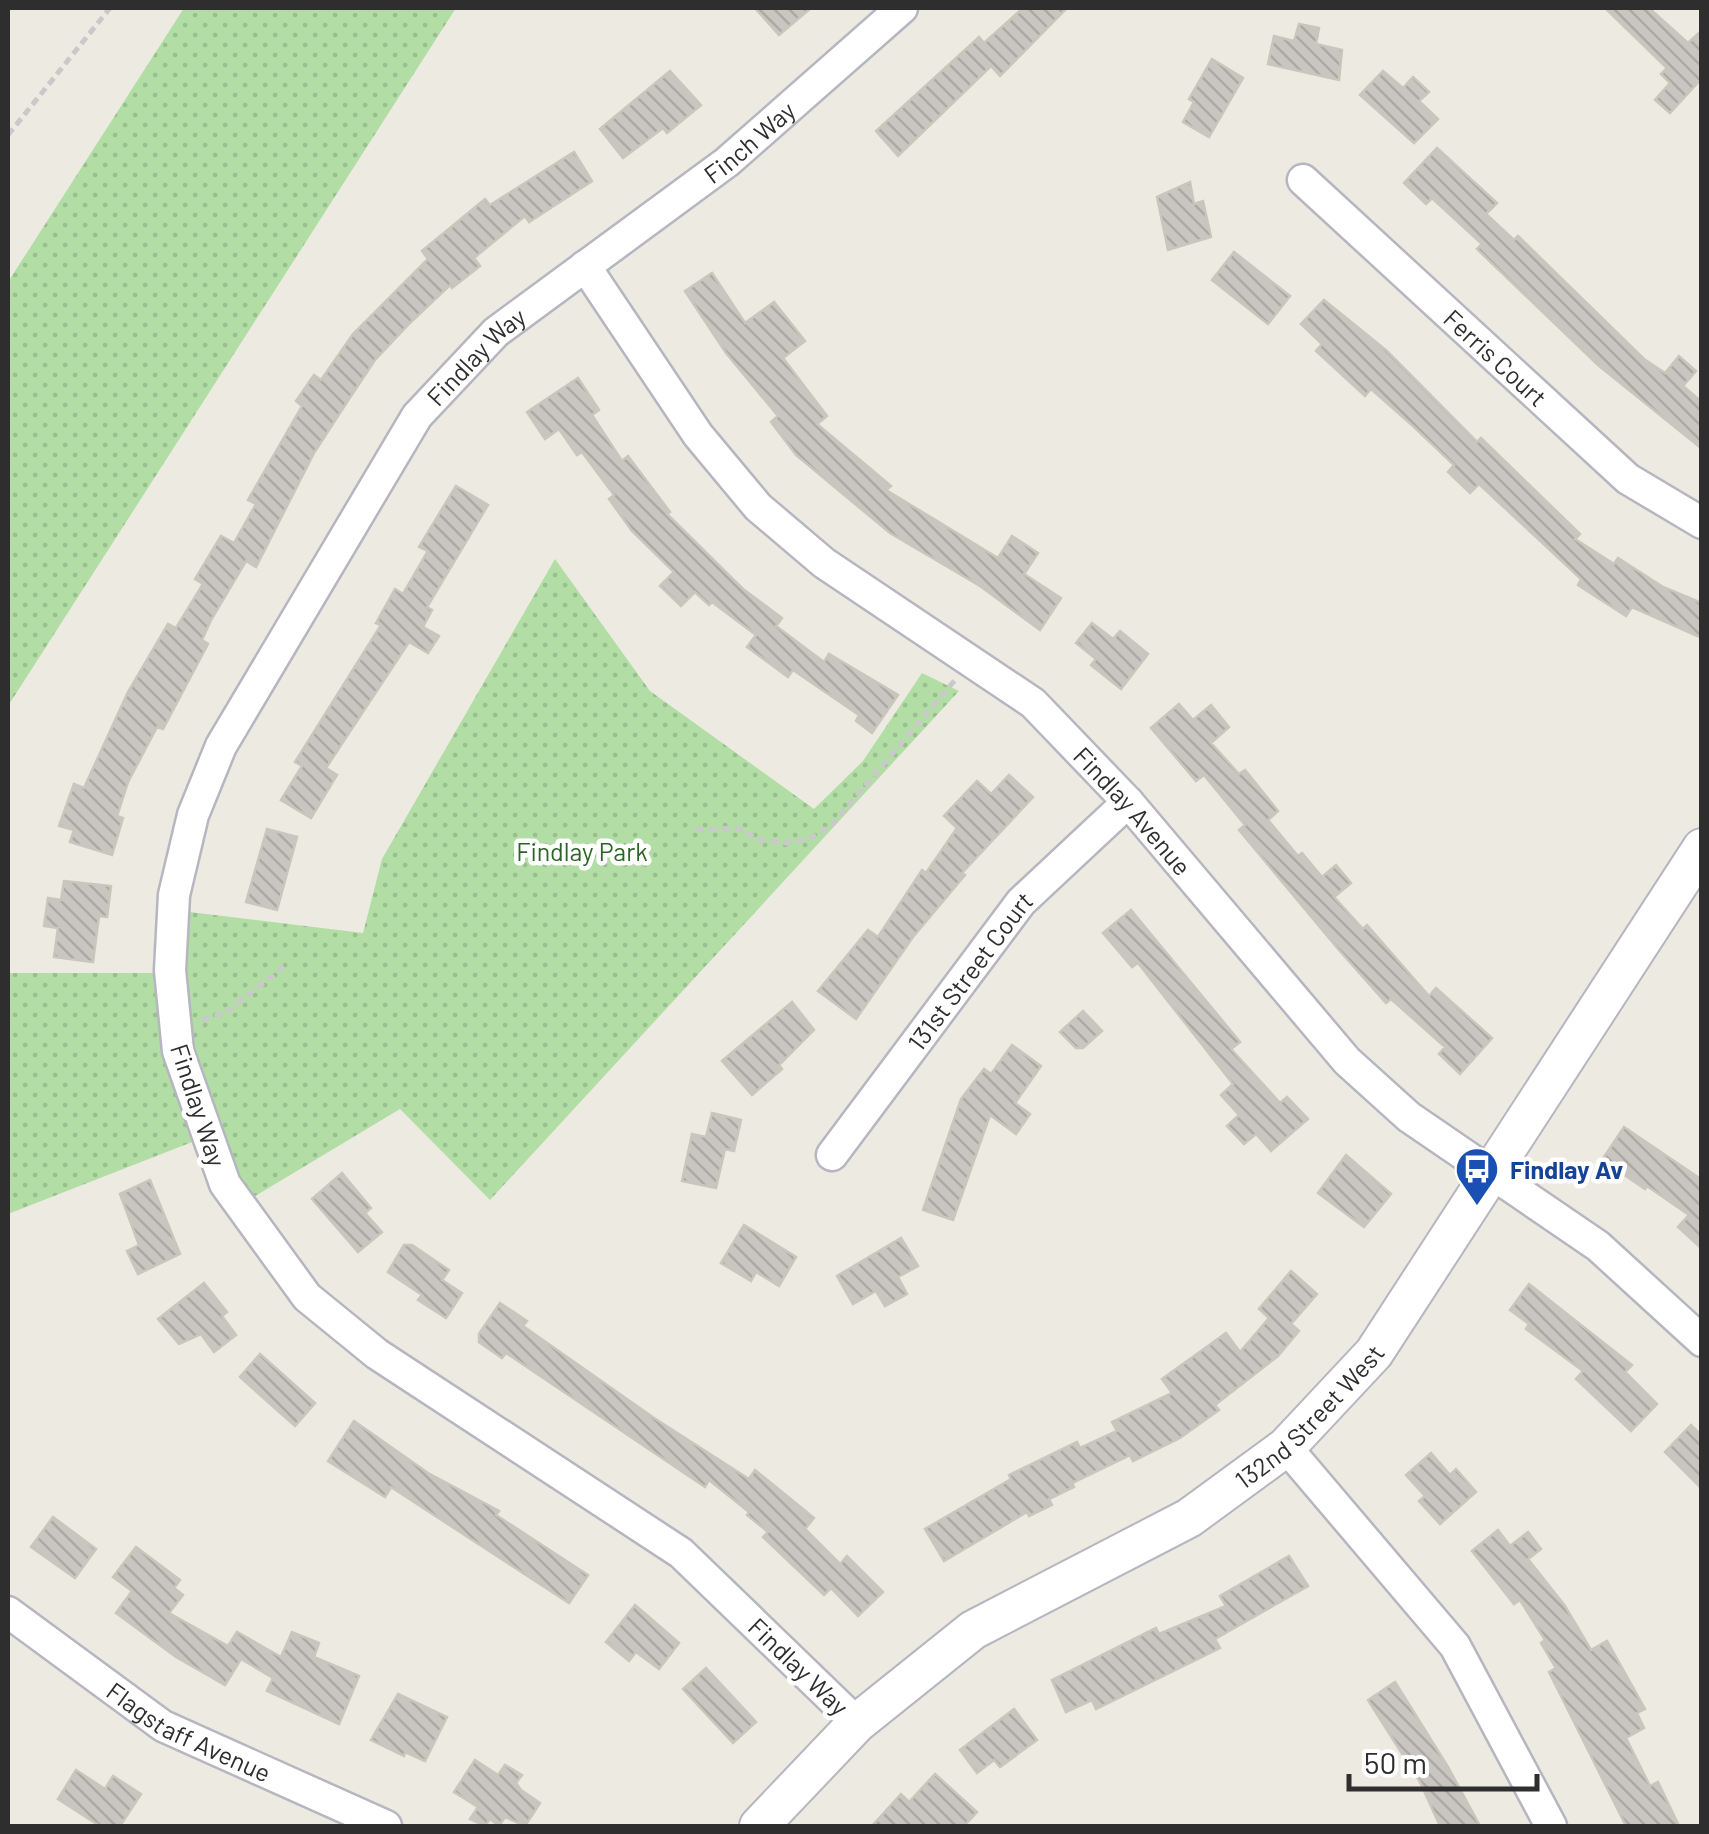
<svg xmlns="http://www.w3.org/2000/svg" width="1709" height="1834" font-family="Barlow,sans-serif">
	<defs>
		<pattern id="park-dots" width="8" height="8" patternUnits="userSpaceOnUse" patternTransform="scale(2.5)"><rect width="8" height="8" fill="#b2dea5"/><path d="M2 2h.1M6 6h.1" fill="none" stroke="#99bf8e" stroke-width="1.8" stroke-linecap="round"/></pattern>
		<pattern id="building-back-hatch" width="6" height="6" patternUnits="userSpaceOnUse" patternTransform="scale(2.5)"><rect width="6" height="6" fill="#c9c6c1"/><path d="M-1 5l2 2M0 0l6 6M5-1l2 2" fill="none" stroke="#adaaa6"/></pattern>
	</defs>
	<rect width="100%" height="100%" fill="#edeae2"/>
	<g fill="url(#park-dots)">
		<path d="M184,8H456L8,706V282Z"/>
		<path d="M555,559L650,691L814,809L863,761L922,673L959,691L490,1200L400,1109L237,1207L205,1137L8,1214V973H168L173,910L363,933L382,859Z"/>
	</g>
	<g fill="url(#building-back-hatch)" stroke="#c9c6bb" stroke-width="2.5">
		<path d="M755,8H811L779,35Z"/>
		<path d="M1023,8H1067L1000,76L991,66L898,156L876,131L979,37L984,43Z"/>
		<path d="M1605,8H1649L1688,43L1702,30V78L1670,113L1655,100L1670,83L1661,74L1667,68Z"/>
		<path d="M1299,24L1319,28L1316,44L1342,50L1339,80L1268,64L1274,36L1294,41Z"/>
		<path d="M1212,59L1243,78L1209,137L1183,122L1194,102L1189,99Z"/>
		<path d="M670,71L701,105L667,133L663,128L623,158L600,129Z"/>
		<path d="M1383,71L1403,88L1413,77L1429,92L1419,101L1438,119L1414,143L1360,95Z"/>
		<path d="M1437,148L1497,203L1486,214L1514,240L1518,236L1644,359L1665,373L1679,356L1696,371L1683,386L1702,402V449L1598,365L1477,249L1482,244L1432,198L1426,204L1404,183Z"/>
		<path d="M574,152L592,181L529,222L525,216L474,258L480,266L452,288L450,285L410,323L375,360L349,399L314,453L256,567L246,561L211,620L202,640L208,644L163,729L157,727L128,782L117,816L123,818L112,855L70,842L74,830L59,826L74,784L84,788L128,692L168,624L176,628L203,584L195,579L221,536L234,543L256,504L248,500L302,406L296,401L314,375L321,380L353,334L428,259L422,251L485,199L490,205Z"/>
		<path d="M1190,182L1194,204L1203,201L1211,237L1168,250L1157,197Z"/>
		<path d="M1234,252L1290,296L1268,324L1212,280Z"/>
		<path d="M712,273L745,323L774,302L805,341L783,358L827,416L817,424L891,486L886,490L998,558L1012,536L1038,553L1024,574L1061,598L1040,630L980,586L890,533L796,455L771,422L778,416L726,353L685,291Z"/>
		<path d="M1324,300L1387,351L1477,442L1481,438L1580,534L1575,539L1614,564L1618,558L1663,587L1702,603V638L1632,607L1626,616L1578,585L1581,579L1479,484L1470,493L1448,472L1454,465L1413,426L1371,389L1365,396L1316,351L1322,344L1301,324Z"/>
		<path d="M578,378L599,410L592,415L622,461L628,456L670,512L667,514L743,589L782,618L776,626L824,662L829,654L898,695L872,733L856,721L859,715L793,670L788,677L747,647L756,635L712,602L709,605L695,592L681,606L660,586L674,572L632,531L609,499L614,495L582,452L577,455L559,429L545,439L527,412Z"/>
		<path d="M456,486L488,505L427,607L432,610L423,627L439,636L428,653L409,642L326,768L337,775L311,818L281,800L302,766L295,762L381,625L376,623L395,589L403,594L428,551L419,547Z"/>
		<path d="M1092,623L1113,639L1120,631L1148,654L1121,689L1091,665L1096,659L1076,643Z"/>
		<path d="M1179,704L1193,720L1211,705L1229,727L1211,743L1239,774L1245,770L1278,811L1268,820L1298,856L1302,853L1322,877L1336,865L1351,883L1334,897L1363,929L1367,925L1429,996L1436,988L1492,1038L1460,1074L1439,1054L1445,1047L1391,999L1386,1003L1339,950L1239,830L1245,825L1204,775L1196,781L1151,728Z"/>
		<path d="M1009,775L1033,797L962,873L965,875L913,937L856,1019L818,991L868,930L878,937L922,870L926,873L957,828L944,816L977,781L991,794Z"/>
		<path d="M267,829L297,837L277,910L246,902Z"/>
		<path d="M64,881L111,886L107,917L99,916L93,962L54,957L58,928L44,926L48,898L61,900Z"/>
		<path d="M1131,910L1240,1042L1231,1049L1280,1103L1287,1097L1308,1119L1271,1151L1256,1134L1244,1144L1227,1126L1239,1115L1221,1095L1233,1084L1138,963L1132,967L1103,933Z"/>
		<path d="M792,1002L814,1030L779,1065L782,1069L752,1095L722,1061Z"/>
		<path d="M1083,1011L1102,1031L1083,1048H1076L1060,1032Z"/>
		<path d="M1012,1045L1041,1066L1015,1103L1030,1114L1016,1134L990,1115L953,1220L923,1210L961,1099L984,1069L991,1074Z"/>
		<path d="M712,1113L741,1120L734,1151L725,1149L716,1188L682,1181L692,1134L706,1137Z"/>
		<path d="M1624,1127L1702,1180V1249L1678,1227L1689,1215L1647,1186L1645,1189L1623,1174L1618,1180L1598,1166Z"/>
		<path d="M1346,1155L1391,1194L1364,1227L1318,1193Z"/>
		<path d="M342,1173L371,1208L365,1213L382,1232L358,1252L312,1199Z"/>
		<path d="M150,1180L180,1254L138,1274L127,1251L139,1245L120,1194Z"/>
		<path d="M744,1225L796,1257L779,1286L756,1272L751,1281L721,1263Z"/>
		<path d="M901,1238L918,1266L898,1277L907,1294L885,1306L876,1291L853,1304L837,1276Z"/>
		<path d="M404,1245H412L449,1270L442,1280L462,1293L446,1318L418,1300L422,1295L388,1272Z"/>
		<path d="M1291,1271L1317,1294L1291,1324L1299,1331L1278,1356L1215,1405L1219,1410L1180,1438L1133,1461L1130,1455L1072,1483L1074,1487L1049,1499L1052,1505L1029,1516L1027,1512L944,1561L925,1529L1011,1479L1009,1475L1077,1442L1080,1448L1117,1431L1112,1422L1172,1393L1162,1379L1226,1333L1240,1352L1269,1318L1259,1309Z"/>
		<path d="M204,1283L227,1312L222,1316L236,1335L214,1352L201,1334L179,1344L158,1319Z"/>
		<path d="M1529,1284L1632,1365L1625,1372L1657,1404L1631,1431L1576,1379L1583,1371L1526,1329L1529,1324L1510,1310Z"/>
		<path d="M500,1303L527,1321L523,1326L654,1418L749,1479L755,1470L814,1518L805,1529L840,1564L847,1556L883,1592L858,1616L831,1588L824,1595L763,1537L768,1532L747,1515L749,1512L709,1480L705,1487L506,1353L502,1358L479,1342V1334Z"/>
		<path d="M260,1354L315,1403L295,1426L240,1377Z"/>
		<path d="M354,1421L428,1473L499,1511L496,1515L588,1575L569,1603L391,1487L385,1497L328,1461Z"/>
		<path d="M1691,1425L1702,1436V1489L1665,1452Z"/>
		<path d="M1431,1453L1450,1475L1456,1469L1476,1492L1440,1524L1419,1501L1425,1496L1406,1475Z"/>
		<path d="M53,1517L96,1549L75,1578L31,1547Z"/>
		<path d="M1498,1530L1510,1546L1528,1532L1541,1549L1528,1559L1565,1606L1591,1650L1607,1641L1645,1709L1637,1713L1644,1728L1626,1738L1650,1786L1658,1782L1679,1826H1626L1549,1672L1556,1668L1541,1643L1545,1640L1520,1600L1514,1604L1472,1551Z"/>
		<path d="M136,1547L180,1580L174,1588L183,1595L169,1613L228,1646L237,1632L281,1657L292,1632L319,1643L314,1657L359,1676L339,1724L267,1691L273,1678L241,1659L225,1685L176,1657L116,1613L132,1591L113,1577Z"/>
		<path d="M1289,1556L1308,1586L1215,1639L1220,1648L1096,1709L1092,1700L1066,1712L1052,1680L1156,1628L1159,1634L1226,1606L1220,1596Z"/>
		<path d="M635,1605L679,1643L659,1669L636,1652L629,1661L606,1642Z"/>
		<path d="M706,1668L756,1722L733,1743L683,1689Z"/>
		<path d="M1395,1682L1448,1767L1480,1826H1440L1420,1782L1368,1700Z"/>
		<path d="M398,1694L447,1717L425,1761L405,1752L404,1756L371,1740Z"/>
		<path d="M1014,1709L1037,1740L1000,1767L994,1760L977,1773L960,1750Z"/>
		<path d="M475,1760L498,1775L505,1765L522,1775L516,1783L521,1790L540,1803L525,1826L505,1817L499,1826L490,1819L485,1826L470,1819L478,1807L454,1792Z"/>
		<path d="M76,1770L105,1789L113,1776L141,1794L120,1826H100L58,1799Z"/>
		<path d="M935,1774L977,1812L964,1826H872L901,1794L909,1802Z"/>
	</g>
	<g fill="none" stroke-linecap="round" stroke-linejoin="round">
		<g stroke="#b5b6c0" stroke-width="35">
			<g id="minor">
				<path id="s1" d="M1303,180L1628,479L1702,523"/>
				<path id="s2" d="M585,266L698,435L758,507L824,563L1033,703L1128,802L1347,1061L1409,1117L1598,1246L1702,1341"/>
				<path id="s3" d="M832,1155L1021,902L1128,802"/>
				<path d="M1286,1447L1455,1646L1551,1826"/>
				<path id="s4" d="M8,1612L163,1726L386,1826"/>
				<path id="s5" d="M857,1723L681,1553L377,1354L307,1297L225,1184L178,1051L170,970L174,895L193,815L221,746L417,416L496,332L727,162L902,8"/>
			</g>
		</g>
		<g stroke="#b5b6c0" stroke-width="42">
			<g id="tertiary">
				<path id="s6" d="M759,1826L857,1723L973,1630L1189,1518L1286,1447L1374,1353L1702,848"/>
			</g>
		</g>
		<g stroke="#c9c9c9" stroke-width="5" stroke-dasharray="8 5" stroke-linecap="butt">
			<path d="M8,135L110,8"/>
			<path d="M696,830L739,828L758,840L786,843L811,838L832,825L955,680"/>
			<path d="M202,1020L225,1013L286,965"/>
		</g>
		<use href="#minor" stroke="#fff" stroke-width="30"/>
		<use href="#tertiary" stroke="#fff" stroke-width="38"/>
	</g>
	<defs>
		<g id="bus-pin" transform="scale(2.25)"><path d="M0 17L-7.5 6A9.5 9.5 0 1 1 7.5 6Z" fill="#1a4fb4" stroke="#fff"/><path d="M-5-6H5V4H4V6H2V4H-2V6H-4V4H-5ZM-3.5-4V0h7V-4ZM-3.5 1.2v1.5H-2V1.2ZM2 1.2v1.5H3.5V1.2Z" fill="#fff"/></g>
	</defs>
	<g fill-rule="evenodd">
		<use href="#bus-pin" x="1477" y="1169"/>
	</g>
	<g text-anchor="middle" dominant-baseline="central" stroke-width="9" stroke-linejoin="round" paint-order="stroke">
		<g font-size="25" fill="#2e2e2e" stroke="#fff">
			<text stroke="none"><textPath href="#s5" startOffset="2108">Finch Way</textPath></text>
			<text stroke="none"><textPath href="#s5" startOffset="1760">Findlay Way</textPath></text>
			<text stroke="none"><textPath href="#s1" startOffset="262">Ferris Court</textPath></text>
			<text stroke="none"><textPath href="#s2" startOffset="782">Findlay Avenue</textPath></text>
			<text stroke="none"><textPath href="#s3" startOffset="230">131st Street Court</textPath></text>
			<text transform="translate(199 1105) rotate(72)">Findlay Way</text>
			<text stroke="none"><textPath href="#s6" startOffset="692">132nd Street West</textPath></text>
			<text transform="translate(799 1666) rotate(44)">Findlay Way</text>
			<text stroke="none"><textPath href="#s4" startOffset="218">Flagstaff Avenue</textPath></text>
		</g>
		<g font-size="25" fill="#2a6523" stroke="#fff">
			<text x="582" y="851">Findlay Park</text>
		</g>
		<g font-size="25" font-weight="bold" fill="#164399" stroke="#fff" text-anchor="start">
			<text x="1510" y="1169">Findlay Av</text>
		</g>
	</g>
	<rect width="1709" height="1834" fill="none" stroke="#2e2e2e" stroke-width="20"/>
	<path d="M1349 1774v15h188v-15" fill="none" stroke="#2e2e2e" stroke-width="5"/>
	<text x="1364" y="1774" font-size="30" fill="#2e2e2e" stroke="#ffffff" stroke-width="8" paint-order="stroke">50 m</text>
</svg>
